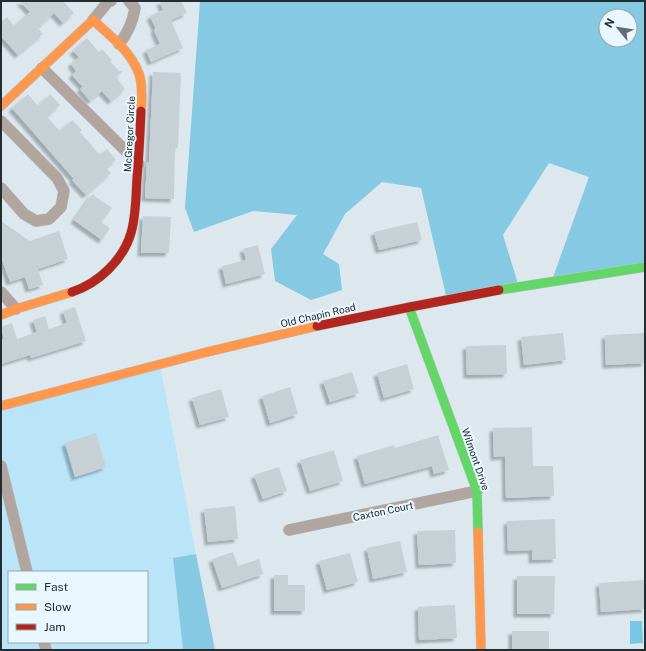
<svg xmlns="http://www.w3.org/2000/svg" width="646" height="651" font-family="'Public Sans',sans-serif">
	<defs>
		<filter id="shadow"><feDropShadow dx="-3.5" dy="3.5" stdDeviation="1" flood-color="#0004"/></filter>
	</defs>
	<rect width="100%" height="100%" fill="#dce8ee"/>
	<path fill="#bae4f7" fill-rule="evenodd" d="M160,365L196,554L173,559L183,650H1V406ZM9,572H147V642H9Z"/>
	<g fill="#86c9e2" fill-rule="evenodd">
		<path d="M200,1H645V267L552,280L589,177L549,163L503,235L519,287L447,300L421,188L382,182L345,214L323,254L339,264L342,290L311,300L275,281L271,249L297,215L253,211L194,232L185,208ZM606,16H630V40H606Z"/>
		<path d="M196,554L215,650H183L173,558Z"/>
	</g>
	<path fill="#77c7e6" d="M630,621H642L643,643L630,644Z"/>
	<g fill="#c7d1d5" filter="url(#shadow)">
		<path d="M20,1H63L74,13L63,23L54,13L38,28L43,34L18,55L1,36V22L7,17L14,26L30,12Z"/>
		<path d="M160,1H181L187,13L171,20L183,48L151,62L146,50L160,44L154,30L156,29L150,16L163,10Z"/>
		<path d="M87,38L99,52L102,49L112,60L110,61L119,71H123L116,77L125,89L111,101L102,91L90,101L80,89L83,87L72,75L76,71L71,64L79,57L73,51Z"/>
		<path d="M153,72L181,73L178,148H175L174,199L145,198L147,162H149Z"/>
		<path d="M28,94L38,106L50,94L60,105L47,117L60,131L72,120L82,130L80,132L100,155L107,149L116,160L106,168L111,173L86,195L72,180L74,179L12,108Z"/>
		<path d="M92,194L112,208L101,222L110,228L102,240L74,220Z"/>
		<path d="M143,216L171,217L169,253H141Z"/>
		<path d="M1,221L30,241L59,231L68,259L38,269L43,285L29,289L25,277L10,282L1,257Z"/>
		<path d="M417,222L422,240L379,250L374,232Z"/>
		<path d="M258,245L265,274L226,284L222,266L246,260L243,249Z"/>
		<path d="M75,307L86,341L31,358L30,355L1,364V340L4,339L1,327L12,323L17,339L37,332L33,320L45,316L49,329L67,323L63,311Z"/>
		<path d="M563,333L566,360L524,365L521,337Z"/>
		<path d="M645,333V363L606,365L605,335Z"/>
		<path d="M506,345L507,374L467,375L466,346Z"/>
		<path d="M407,364L414,389L384,398L377,373Z"/>
		<path d="M352,372L359,393L330,402L323,381Z"/>
		<path d="M290,387L298,414L270,423L262,396Z"/>
		<path d="M221,389L229,417L200,425L192,398Z"/>
		<path d="M532,427L533,466H553L554,496L506,498L505,456L494,457L493,428Z"/>
		<path d="M96,433L106,467L75,477L65,443Z"/>
		<path d="M438,435L449,470L434,474L432,466L365,484L357,456L394,445L395,448Z"/>
		<path d="M334,450L343,481L310,491L300,460Z"/>
		<path d="M279,467L287,491L263,499L254,475Z"/>
		<path d="M235,506L238,539L208,542L204,509Z"/>
		<path d="M555,519L556,559L532,560V550L508,551L507,521Z"/>
		<path d="M455,530L456,563L419,565L417,531Z"/>
		<path d="M400,541L407,572L373,579L367,548Z"/>
		<path d="M233,552L238,566L259,559L263,574L222,588L212,559Z"/>
		<path d="M350,553L358,582L327,590L319,561Z"/>
		<path d="M274,575H288V585H305V611H274Z"/>
		<path d="M517,576H555L554,614H517Z"/>
		<path d="M645,580V609L601,612L599,583Z"/>
		<path d="M455,605L457,638L419,640L418,607Z"/>
		<rect x="512" y="631" width="37" height="19"/>
	</g>
	<g fill="none" stroke-linecap="round" stroke-linejoin="round">
		<g stroke="#bcc5ca" stroke-width="12">
			<g id="street">
				<path d="M93,20L108,2L111,1"/>
				<path d="M119,44C128,33 133,22 135,8L129,1"/>
				<path d="M42,68L139,164"/>
				<path d="M1,121L57,178L64,191L61,207L49,219L36,221L24,214L1,188"/>
				<path d="M1,292L16,309"/>
				<path d="M1,466L27,572"/>
				<path d="M289,530L477,491"/>
				<path d="M44,642L46,650"/>
			</g>
		</g>
		<g stroke="#bcc5ca" stroke-width="10">
			<g id="fast">
				<path d="M499,290L645,267"/>
				<path d="M409,307L477,491L478,532"/>
			</g>
		</g>
		<g stroke="#bcc5ca" stroke-width="10">
			<g id="slow">
				<path d="M1,106L93,20C110,36 131,51 139,74C143,85 142,99 141,111"/>
				<path d="M1,315L16,309L72,292"/>
				<path d="M1,406L203,353L317,326"/>
				<path d="M478,532L481,650"/>
			</g>
		</g>
		<g stroke="#bcc5ca" stroke-width="10">
			<g id="jam">
				<path d="M72,292C99,283 123,260 131,233C136,216 136,196 137,178C139,156 140,134 141,111"/>
				<path d="M317,326L410,307L499,290"/>
			</g>
		</g>
		<use href="#street" stroke="#b0a69f" stroke-width="11"/>
		<use href="#fast" stroke="#63d668" stroke-width="9"/>
		<use href="#slow" stroke="#ff974d" stroke-width="9"/>
		<use href="#jam" stroke="#b3261e" stroke-width="9"/>
	</g>
	<g text-anchor="middle" dominant-baseline="central" stroke-width="4" stroke-linejoin="round" paint-order="stroke">
		<g font-size="10" fill="#232c30" stroke="#e9f7fe">
			<text transform="translate(129 134) rotate(-87)">McGregor Circle</text>
			<text transform="translate(318 315) rotate(-13)">Old Chapin Road</text>
			<text transform="translate(476 459) rotate(71)">Wilmont Drive</text>
			<text transform="translate(383 511) rotate(-12)">Caxton Court</text>
		</g>
	</g>
	<rect width="646" height="651" fill="none" stroke="#232c30" stroke-width="4"/>
	<rect x="8" y="571" width="140" height="72" fill="#e9f7fe" stroke="#9aa6ac"/>
	<rect x="16" y="584" width="20" height="6" fill="#63d668" stroke="#9aa6ac"/>
	<text x="44" y="591" font-size="12" fill="#232c30">Fast</text>
	<rect x="16" y="604" width="20" height="6" fill="#ff974d" stroke="#9aa6ac"/>
	<text x="44" y="611" font-size="12" fill="#232c30">Slow</text>
	<rect x="16" y="624" width="20" height="6" fill="#b3261e" stroke="#9aa6ac"/>
	<text x="44" y="631" font-size="12" fill="#232c30">Jam</text>
	<g transform="translate(618 28) rotate(300)"><circle r="19" fill="#e9f7fe" stroke="#9aa6ac"/>
	<path d="M0-3L7 15L0 10L-7 15Z" fill="#646e72"/>
	<text y="-6" font-size="11" font-weight="bold" text-anchor="middle" fill="#232c30">N</text>
	</g>
</svg>
